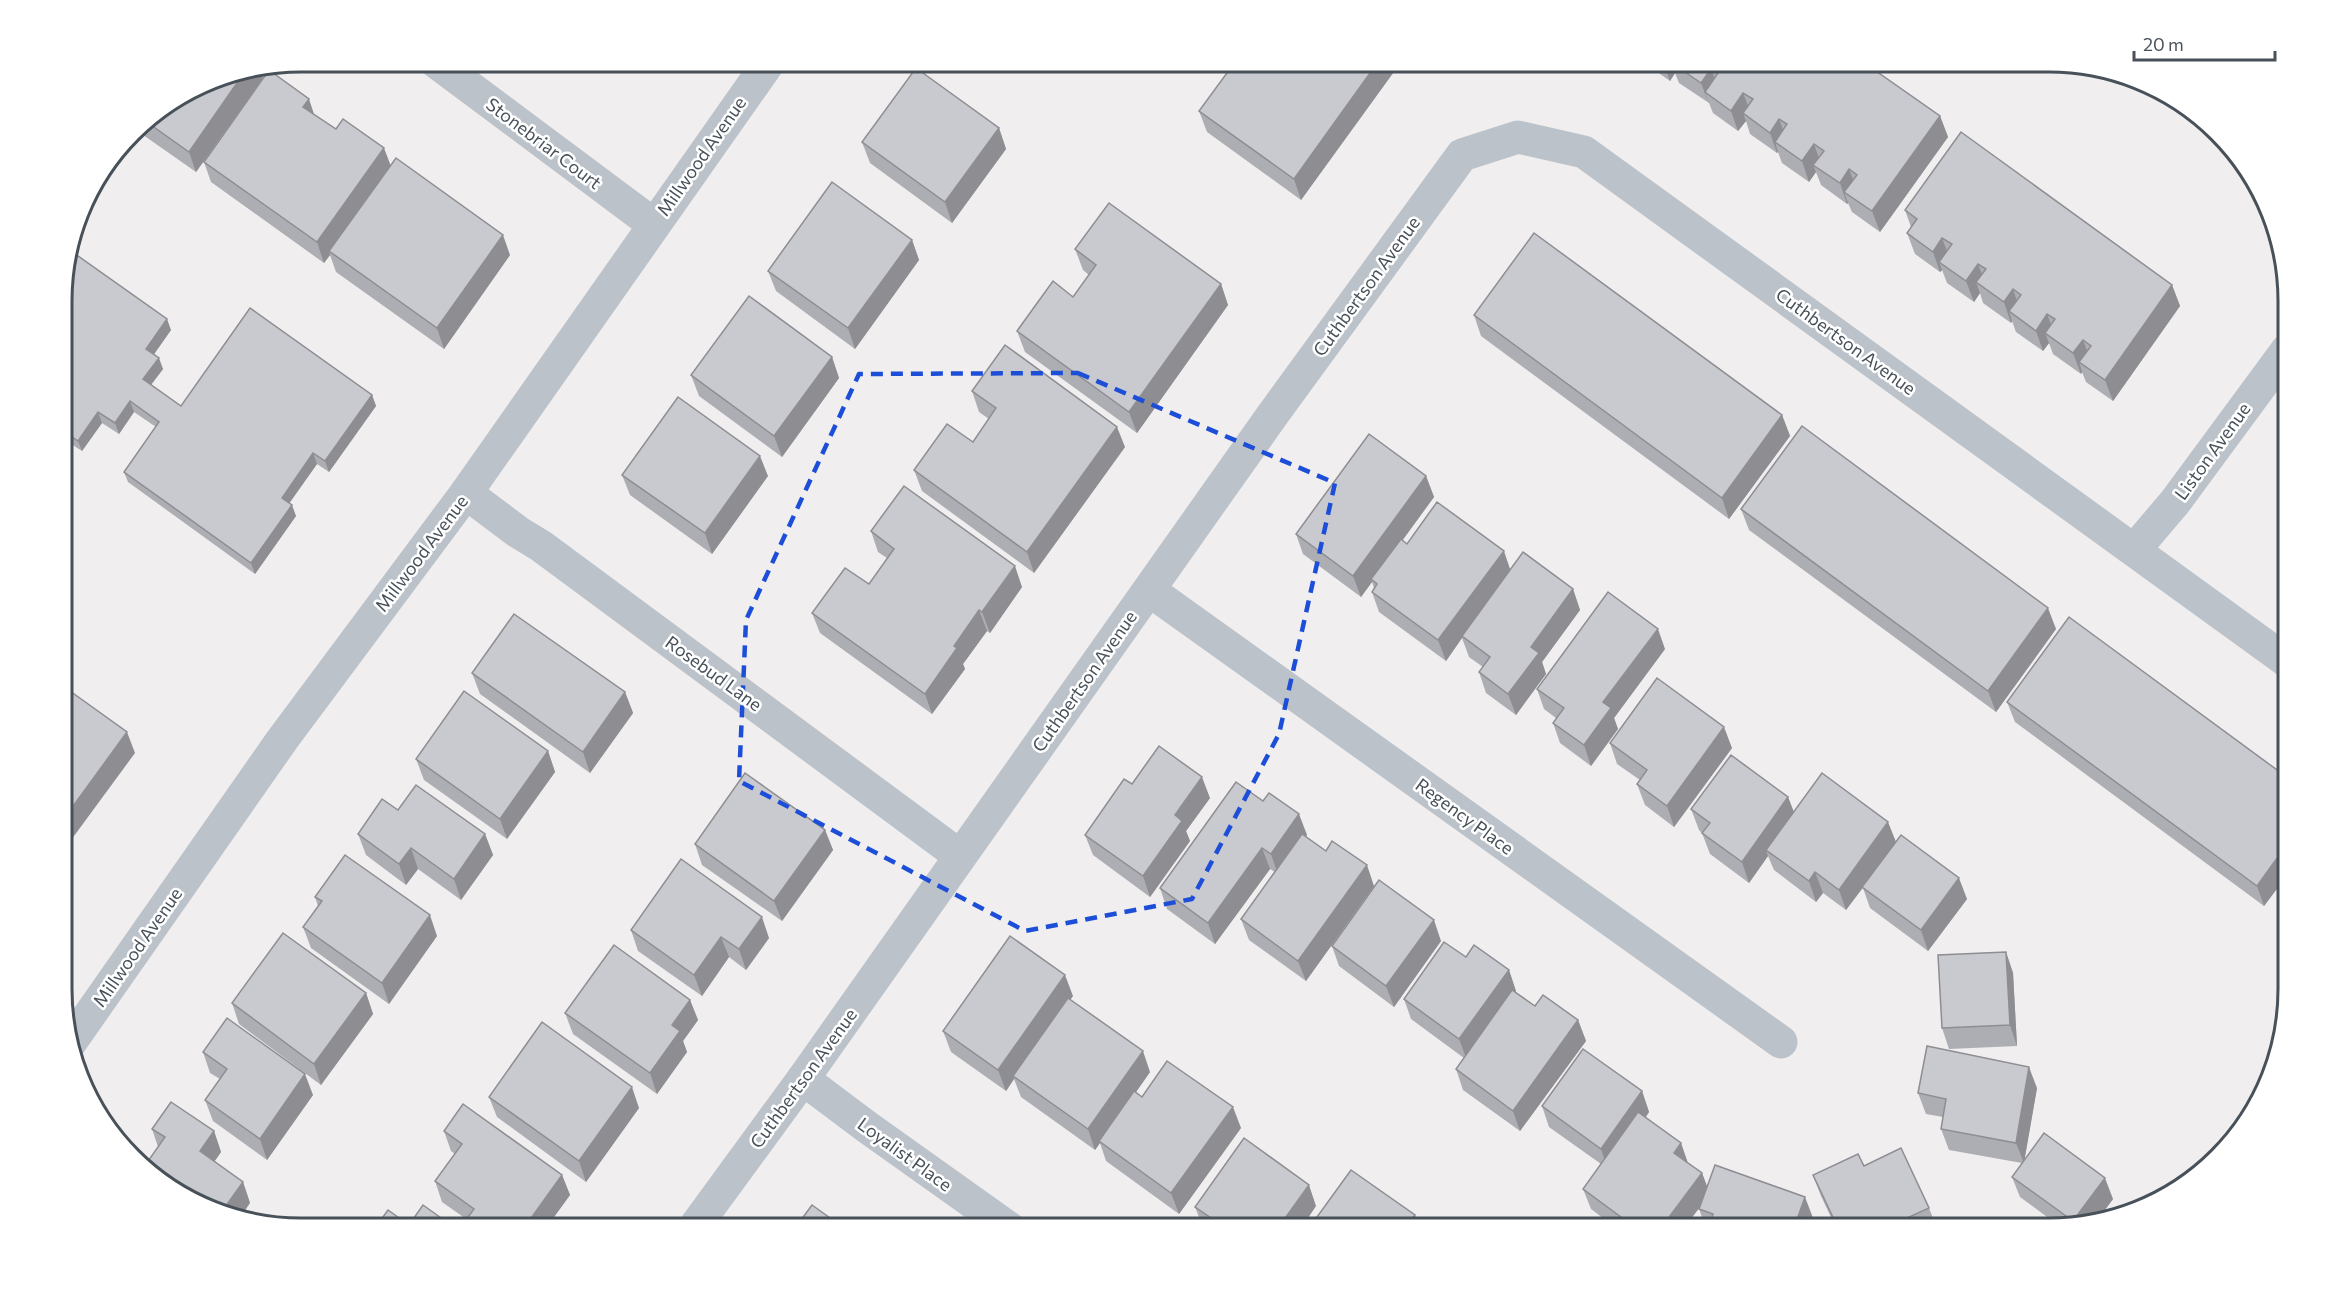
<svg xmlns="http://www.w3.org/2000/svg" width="2350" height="1290" font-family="Commissioner,sans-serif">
	<rect width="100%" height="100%" fill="#f0eeee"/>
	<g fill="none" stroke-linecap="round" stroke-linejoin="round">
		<g stroke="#bbc2c9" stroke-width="33">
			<path d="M436,62L653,224"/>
			<path d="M466,493L518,532L541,546L960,856"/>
			<path d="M2135,549L2175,502L2287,350"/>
			<path d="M1149,590L1781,1042"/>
			<path d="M70,1043L282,740L466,493L769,62"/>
			<path d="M803,1079L867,1127L1009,1228"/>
			<path d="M694,1228L803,1079L1271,417L1462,155L1518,137L1584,152L2288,662"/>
		</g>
	</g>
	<g fill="#adaeb3">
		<path d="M633,62H655L647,72Z"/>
		<path d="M1235,62H1401L1301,200L1207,132L1199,111Z"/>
		<path d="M1643,62H1863L1940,116L1948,137L1880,232L1852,212L1848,203L1847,204L1821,185L1816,172L1809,182L1782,163L1778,152L1777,153L1750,134L1746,121L1738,131L1713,113L1709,103L1679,83L1675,73L1670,81Z"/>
		<path d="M263,78L196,172L136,130L143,121L210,80Z"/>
		<path d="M2147,84L2155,86L2207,121L2217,133L2215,135Z"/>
		<path d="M314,114L390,165L510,255L444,349L336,272L330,255L324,263L211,182L204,162Z"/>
		<path d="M999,128L1006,149L952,223L870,163L862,142Z"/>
		<path d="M1905,210L2172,285L2180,306L2113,401L2086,382L2082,372L2081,374L2053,354L2049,343L2043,351L2016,332L2012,321L2011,323L1983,303L1980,293L1974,302L1947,283L1942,270L1940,272L1915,254L1907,233L1911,227Z"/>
		<path d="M912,240L919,260L855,349L776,291L768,271Z"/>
		<path d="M1075,249L1221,284L1228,305L1137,433L1025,352L1017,331L1073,297L1089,275L1083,270Z"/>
		<path d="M62,285L171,330L154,354L163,369L151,385L181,406L372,395L376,406L329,472L317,464L289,503L296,516L255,574L128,482L124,472L156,427L134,412L119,434L102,423L82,451L62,438Z"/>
		<path d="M1474,315L1782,415L1790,436L1729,519L1481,336Z"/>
		<path d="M832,357L839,378L782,457L699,396L691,375Z"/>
		<path d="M972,391L1125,447L1034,573L922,491L914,470L973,442L989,419L979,412Z"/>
		<path d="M622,475L768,476L712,554L630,495Z"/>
		<path d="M1426,476L1434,497L1402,540L1407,544L1511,570L1573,589L1580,610L1542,662L1546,674L1516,715L1486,693L1479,672L1483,667L1469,657L1462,638L1446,661L1379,612L1372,592L1374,588L1372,582L1361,597L1303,554L1296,534Z"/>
		<path d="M1741,509L2056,629L1996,712L1749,530Z"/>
		<path d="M871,531L1022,587L990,633L987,631L963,664L965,669L932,714L820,633L812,613L869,584L887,558L878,552Z"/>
		<path d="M1665,649L1614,718L1618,729L1591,766L1560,743L1553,723L1556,718L1544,709L1537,689Z"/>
		<path d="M472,673L625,692L633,713L590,773L480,694Z"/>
		<path d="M2007,702L2288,778V874L2264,906L2015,722Z"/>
		<path d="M1610,743L1732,748L1674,827L1645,805L1637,784L1640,780L1617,764Z"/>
		<path d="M548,751L555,772L507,839L424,780L416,759Z"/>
		<path d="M1236,782L1307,835L1306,836L1374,886L1306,981L1249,940L1241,919L1275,872L1270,869L1215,944L1167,909L1160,888Z"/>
		<path d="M1132,784L1210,798L1186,831L1190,841L1150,897L1093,855L1085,835Z"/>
		<path d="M1788,797L1794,812L1896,842L1967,899L1928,951L1870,908L1863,888L1846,910L1823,893L1816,902L1774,870L1768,856L1749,883L1710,854L1702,833L1699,830L1691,809Z"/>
		<path d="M398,810L485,834L493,855L461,900L418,869L406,885L366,855L358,834Z"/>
		<path d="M825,830L833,850L782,921L702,865L695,844Z"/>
		<path d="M315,897L437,936L389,1004L311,948L303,927L318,906Z"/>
		<path d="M631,930L769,938L746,970L729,957L702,996L638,951Z"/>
		<path d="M1441,941L1394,1007L1339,966L1332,946Z"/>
		<path d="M2006,952L2013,973L2017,1046L1949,1049L1942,1028Z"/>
		<path d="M1466,957L1509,970L1516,992L1535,1006L1578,1020L1586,1041L1520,1131L1463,1090L1456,1069L1464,1058L1411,1019L1404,999Z"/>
		<path d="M366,993L373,1014L321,1085L239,1024L232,1003Z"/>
		<path d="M1073,996L1070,999L1150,1072L1136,1092L1142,1097L1241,1128L1179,1214L1106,1161L1100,1143L1095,1150L1021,1097L1014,1079L1006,1091L951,1052L943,1031Z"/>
		<path d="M690,1000L698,1020L683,1041L687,1052L657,1094L573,1034L565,1013Z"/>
		<path d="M203,1052L313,1095L267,1160L213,1121L205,1100L220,1079L210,1073Z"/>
		<path d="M2037,1088L2024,1161L2113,1199L2096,1222L2062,1228L2020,1197L2012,1177L2022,1163L1949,1150L1941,1129L1943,1117L1926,1114L1918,1093Z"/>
		<path d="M1642,1091L1649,1112L1646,1117L1681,1143L1688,1163L1702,1173L1707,1187L1813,1218L1809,1228H1706L1699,1209L1700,1206L1684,1228H1616L1591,1209L1583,1189L1601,1164L1549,1127L1542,1106Z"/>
		<path d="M489,1097L639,1108L586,1182L497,1117Z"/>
		<path d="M152,1129L214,1131L221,1152L214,1162L243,1182L250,1203L158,1147Z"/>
		<path d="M444,1131L562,1175L570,1195L546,1228H472L469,1221L442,1202L435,1181L455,1154L451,1151Z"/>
		<path d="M1864,1166L1929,1208L1937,1228H1836L1821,1196L1813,1175Z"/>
		<path d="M1316,1206L1301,1228H1204L1203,1227L1195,1207Z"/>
	</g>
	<g fill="#8d8d92">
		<path d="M644,62H655L647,72Z"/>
		<path d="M1378,62H1401L1301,200L1294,179Z"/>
		<path d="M1663,62H1682L1672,63L1675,73L1670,81Z"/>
		<path d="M1711,69L1719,89L1705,92L1709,104L1701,83Z"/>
		<path d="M260,70L263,78L196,172L189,152L244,73Z"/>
		<path d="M1743,93L1751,113H1743L1746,121L1738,131L1731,111Z"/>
		<path d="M309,99L316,120L303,107Z"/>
		<path d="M1940,116L1948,137L1880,232L1872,211Z"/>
		<path d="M1779,119L1787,140L1775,142L1778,152L1777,153L1770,133Z"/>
		<path d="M2212,127L2217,133L2215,135Z"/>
		<path d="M999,128L1006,149L952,223L945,202Z"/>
		<path d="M1814,144L1821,164L1813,165L1816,172L1809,182L1802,161Z"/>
		<path d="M384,148L392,169L329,251L330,255L324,263L317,242Z"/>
		<path d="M1849,169L1857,190L1844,192L1848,203L1847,204L1840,183Z"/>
		<path d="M503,235L510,255L444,349L437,328Z"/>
		<path d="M1942,238L1950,259L1939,262L1942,270L1940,272L1933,252Z"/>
		<path d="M912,240L919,260L855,349L848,328Z"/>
		<path d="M1978,264L1986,285L1976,282L1980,293L1974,302L1966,281Z"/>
		<path d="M1221,284L1228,305L1137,433L1129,412Z"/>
		<path d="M2172,285L2180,306L2113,401L2105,380Z"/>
		<path d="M2013,289L2020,310L2009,311L2012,321L2011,323L2004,302Z"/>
		<path d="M2047,314L2055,335L2045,333L2049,343L2043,351L2036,331Z"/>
		<path d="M167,319L171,330L150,360L146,349Z"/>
		<path d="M2083,340L2091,361L2079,362L2082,372L2081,374L2073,353Z"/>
		<path d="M832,357L839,378L782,457L774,436Z"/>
		<path d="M159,358L163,369L147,390L143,379Z"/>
		<path d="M372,395L376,406L329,472L325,461Z"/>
		<path d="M130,401L134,412L119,434L115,423Z"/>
		<path d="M98,412L102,423L82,451L78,441Z"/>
		<path d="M1782,415L1790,436L1729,519L1722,498Z"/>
		<path d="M1117,427L1125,447L1034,573L1027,552Z"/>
		<path d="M313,453L317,464L286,508L282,498Z"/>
		<path d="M760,456L768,476L712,554L705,533Z"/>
		<path d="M1426,476L1434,497L1373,581L1371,579L1372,582L1361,597L1353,576Z"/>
		<path d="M292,505L296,516L255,574L251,563Z"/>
		<path d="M1504,551L1511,572L1462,636V638L1446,661L1438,640Z"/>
		<path d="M1015,566L1022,587L990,633L982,612Z"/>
		<path d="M1573,589L1580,610L1542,662L1546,674L1516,715L1508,694L1531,647Z"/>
		<path d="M2048,608L2056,629L1996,712L1988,691Z"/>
		<path d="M979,610L987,631L963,664L965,669L932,714L925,694L954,646Z"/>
		<path d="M1658,629L1665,649L1614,718L1618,729L1591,766L1584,745L1603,702Z"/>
		<path d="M625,692L633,713L590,773L583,752Z"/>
		<path d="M1724,727L1732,748L1674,827L1667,806Z"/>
		<path d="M127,732L135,753L63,851V820Z"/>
		<path d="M548,751L555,772L507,839L500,819Z"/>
		<path d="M1202,777L1210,798L1186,831L1190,841L1150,897L1143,876L1175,815Z"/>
		<path d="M1788,797L1796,818L1766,850L1768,856L1749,883L1742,862Z"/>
		<path d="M1299,814L1307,835L1278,875L1271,854Z"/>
		<path d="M1888,822L1896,842L1846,910L1839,890Z"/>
		<path d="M825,830L833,850L782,921L774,901Z"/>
		<path d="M485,834L493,855L461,900L454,879Z"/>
		<path d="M2288,843V874L2264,906L2257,886Z"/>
		<path d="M411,848L418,869L406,885L399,864Z"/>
		<path d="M1262,848L1270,869L1215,944L1208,923Z"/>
		<path d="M1367,865L1374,886L1306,981L1298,961Z"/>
		<path d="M1815,872L1823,893L1816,902L1809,881Z"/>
		<path d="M1959,878L1967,899L1928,951L1921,930Z"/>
		<path d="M430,915L437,936L389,1004L382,983Z"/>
		<path d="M762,917L769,938L746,970L739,949Z"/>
		<path d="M1434,920L1441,941L1394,1007L1386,986Z"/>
		<path d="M721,937L729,957L702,996L694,975Z"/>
		<path d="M2006,952L2013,973L2017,1046L2010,1025Z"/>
		<path d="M1509,970L1516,991L1467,1060L1459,1039Z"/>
		<path d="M1065,975L1073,996L1015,1077L1013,1076L1014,1079L1006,1091L998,1070Z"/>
		<path d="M366,993L373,1014L321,1085L314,1064Z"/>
		<path d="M690,1000L698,1020L683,1041L687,1052L657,1094L650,1073L672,1025Z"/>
		<path d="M1578,1020L1586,1041L1520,1131L1513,1111Z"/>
		<path d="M1143,1051L1150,1072L1101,1142L1099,1141L1100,1143L1095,1150L1088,1129Z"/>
		<path d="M2029,1067L2037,1088L2024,1163L2016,1143Z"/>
		<path d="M305,1074L313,1095L267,1160L260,1139Z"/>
		<path d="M632,1087L639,1108L586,1182L579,1161Z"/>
		<path d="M1642,1091L1649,1112L1608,1170L1601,1149Z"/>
		<path d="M1233,1107L1241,1128L1179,1214L1171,1193Z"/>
		<path d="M214,1131L221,1152L207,1172L200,1151Z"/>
		<path d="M1681,1143L1688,1164L1674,1153Z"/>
		<path d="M1702,1173L1710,1194L1684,1228H1661Z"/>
		<path d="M562,1175L570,1195L546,1228H524Z"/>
		<path d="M2105,1178L2113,1199L2096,1222L2075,1226L2073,1221Z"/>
		<path d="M243,1182L250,1203L242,1215L223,1210Z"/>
		<path d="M1309,1185L1316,1206L1301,1228H1278Z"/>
		<path d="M1805,1197L1813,1218L1809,1228H1794Z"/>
		<path d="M1415,1215L1419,1228H1405Z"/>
	</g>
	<g fill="#c9cad0" stroke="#8d8d92" stroke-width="1.5">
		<path d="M1235,62H1378L1294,179L1199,111Z"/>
		<path d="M1673,62H1863L1940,116L1872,211L1844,192L1857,175L1849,169L1840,183L1813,165L1824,151L1814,144L1802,161L1775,142L1787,124L1779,119L1770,133L1743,113L1753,99L1743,93L1731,111L1705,92L1718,73L1711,69L1701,83L1672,63Z"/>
		<path d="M916,68L999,128L945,202L862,142Z"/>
		<path d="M269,70L309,99L303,107L336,129L343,119L384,148L317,242L204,162Z"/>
		<path d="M244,73L189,152L144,120L210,80Z"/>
		<path d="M1961,132L2172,285L2105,380L2079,362L2091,346L2083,340L2073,353L2045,333L2055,319L2047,314L2036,331L2009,311L2021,295L2013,289L2004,302L1976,282L1986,269L1978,264L1966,281L1939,262L1952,244L1942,238L1933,252L1907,233L1917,219L1905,210Z"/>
		<path d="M396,158L503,235L437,328L329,251Z"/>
		<path d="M832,182L912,240L848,328L768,271Z"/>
		<path d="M1109,203L1221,284L1129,412L1017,331L1053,281L1073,297L1096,265L1075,249Z"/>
		<path d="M1534,233L1782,415L1722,498L1474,315Z"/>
		<path d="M71,251L167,319L146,349L159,358L143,379L181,406L250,308L372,395L325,461L313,453L282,498L292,505L251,563L124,472L159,422L130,401L115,423L98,412L78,441L62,430V285Z"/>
		<path d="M749,296L832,357L774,436L691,375Z"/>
		<path d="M1005,345L1117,427L1027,552L914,470L947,424L973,442L996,408L972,391Z"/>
		<path d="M678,397L760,456L705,533L622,475Z"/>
		<path d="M1802,426L2048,608L1988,691L1741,509Z"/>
		<path d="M1369,434L1426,476L1353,576L1296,534Z"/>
		<path d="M904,486L1015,566L982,612L979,610L954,646L957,648L925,694L812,613L845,568L869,584L894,549L871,531Z"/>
		<path d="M1437,502L1504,551L1438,640L1372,592L1377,584L1371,579L1401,539L1407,544Z"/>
		<path d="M1523,552L1573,589L1531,647L1539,653L1508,694L1479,672L1490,657L1462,636Z"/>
		<path d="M1608,592L1658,629L1603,702L1611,708L1584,745L1553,723L1564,708L1537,689Z"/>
		<path d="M514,614L625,692L583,752L472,673Z"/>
		<path d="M2069,617L2288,778V843L2257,886L2007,702Z"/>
		<path d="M1657,678L1724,727L1667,806L1637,784L1647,770L1610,743Z"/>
		<path d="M63,686L127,732L63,820Z"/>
		<path d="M464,691L548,751L500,819L416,759Z"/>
		<path d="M1159,746L1202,777L1175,815L1182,821L1143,876L1085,835L1124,779L1132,784Z"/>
		<path d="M1731,755L1788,797L1742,862L1702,833L1710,823L1691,809Z"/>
		<path d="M745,773L825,830L774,901L695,844Z"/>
		<path d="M1822,773L1888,822L1839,890L1815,872L1809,881L1766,850Z"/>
		<path d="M1236,782L1263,801L1269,793L1299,814L1271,854L1262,848L1208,923L1160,888Z"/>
		<path d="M416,785L485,834L454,879L411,848L399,864L358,834L382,799L398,810Z"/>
		<path d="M1302,834L1326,851L1332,841L1367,865L1298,961L1241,919Z"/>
		<path d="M1901,835L1959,878L1921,930L1862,887Z"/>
		<path d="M345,855L430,915L382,983L303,927L322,901L315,897Z"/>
		<path d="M681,859L762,917L739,949L721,937L694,975L631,930Z"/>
		<path d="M1379,880L1434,920L1386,986L1332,946Z"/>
		<path d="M283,933L366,993L314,1064L232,1003Z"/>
		<path d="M1010,936L1065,975L998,1070L943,1031Z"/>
		<path d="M1444,942L1466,957L1474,945L1509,970L1459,1039L1404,999Z"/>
		<path d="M614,945L690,1000L672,1025L680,1031L650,1073L565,1013Z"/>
		<path d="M2006,952L2010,1025L1942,1028L1938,955Z"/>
		<path d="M1512,990L1535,1006L1543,995L1578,1020L1513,1111L1456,1069Z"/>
		<path d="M1068,998L1143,1051L1088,1129L1013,1076Z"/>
		<path d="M227,1018L305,1074L260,1139L205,1100L227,1069L203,1052Z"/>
		<path d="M542,1022L632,1087L579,1161L489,1097Z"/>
		<path d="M1927,1046L2029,1067L2016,1143L1941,1129L1946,1099L1918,1093Z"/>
		<path d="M1583,1049L1642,1091L1601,1149L1542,1106Z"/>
		<path d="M1167,1061L1233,1107L1171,1193L1099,1141L1134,1091L1142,1097Z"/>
		<path d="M171,1102L214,1131L200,1151L243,1182L223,1210L195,1204L146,1164L165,1137L152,1129Z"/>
		<path d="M463,1104L562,1175L524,1228H483L468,1217L474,1209L435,1181L462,1144L444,1131Z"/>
		<path d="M1638,1112L1681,1143L1674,1153L1702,1173L1661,1228H1636L1583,1189Z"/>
		<path d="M2044,1133L2105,1178L2073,1221L2012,1177Z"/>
		<path d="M1244,1138L1309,1185L1278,1228H1226L1195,1207Z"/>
		<path d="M1901,1148L1929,1208L1909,1217L1915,1228H1838L1813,1175L1858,1154L1864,1166Z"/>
		<path d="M1715,1165L1805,1197L1794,1228H1708L1713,1214L1699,1209Z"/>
		<path d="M1351,1170L1415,1215L1405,1228H1309Z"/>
		<path d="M423,1205L455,1228H375L388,1210L409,1225Z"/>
		<path d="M812,1205L844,1228H795Z"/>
		<path d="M1438,1221L1449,1228H1433Z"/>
	</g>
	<path fill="none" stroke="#1d4ed8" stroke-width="4.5" stroke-dasharray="12 8" stroke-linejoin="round" d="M1078,373L1335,483L1279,734L1192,899L1025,931L739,781L746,620L859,374Z"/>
	<g text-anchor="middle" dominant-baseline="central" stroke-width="5" stroke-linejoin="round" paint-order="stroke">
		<g font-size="18" fill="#485159" stroke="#fff">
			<text transform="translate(544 143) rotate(37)">Stonebriar Court</text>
			<text transform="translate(701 156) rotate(-55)">Millwood Avenue</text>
			<text transform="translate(1366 286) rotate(-54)">Cuthbertson Avenue</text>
			<text transform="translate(1846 341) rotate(36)">Cuthbertson Avenue</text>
			<text transform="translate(2212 451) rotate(-54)">Liston Avenue</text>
			<text transform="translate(421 553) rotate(-53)">Millwood Avenue</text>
			<text transform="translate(714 673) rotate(36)">Rosebud Lane</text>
			<text transform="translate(1084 681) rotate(-55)">Cuthbertson Avenue</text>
			<text transform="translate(1465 816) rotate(36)">Regency Place</text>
			<text transform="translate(137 947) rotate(-55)">Millwood Avenue</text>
			<text transform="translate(803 1078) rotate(-54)">Cuthbertson Avenue</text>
			<text transform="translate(905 1154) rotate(36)">Loyalist Place</text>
		</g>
	</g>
	<path d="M0 0H2350V1290H0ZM301 72H2049A229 229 0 0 1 2278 301V989A229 229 0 0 1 2049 1218H301A229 229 0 0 1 72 989V301A229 229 0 0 1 301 72Z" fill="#fff" fill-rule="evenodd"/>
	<path fill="none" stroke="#485159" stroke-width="3" d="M301 72H2049A229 229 0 0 1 2278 301V989A229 229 0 0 1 2049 1218H301A229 229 0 0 1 72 989V301A229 229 0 0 1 301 72Z"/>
	<path d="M2134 51v9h141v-9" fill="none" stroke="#485159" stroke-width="3"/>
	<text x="2143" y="51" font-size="18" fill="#485159" stroke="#ffffff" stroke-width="4.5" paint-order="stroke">20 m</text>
</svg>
